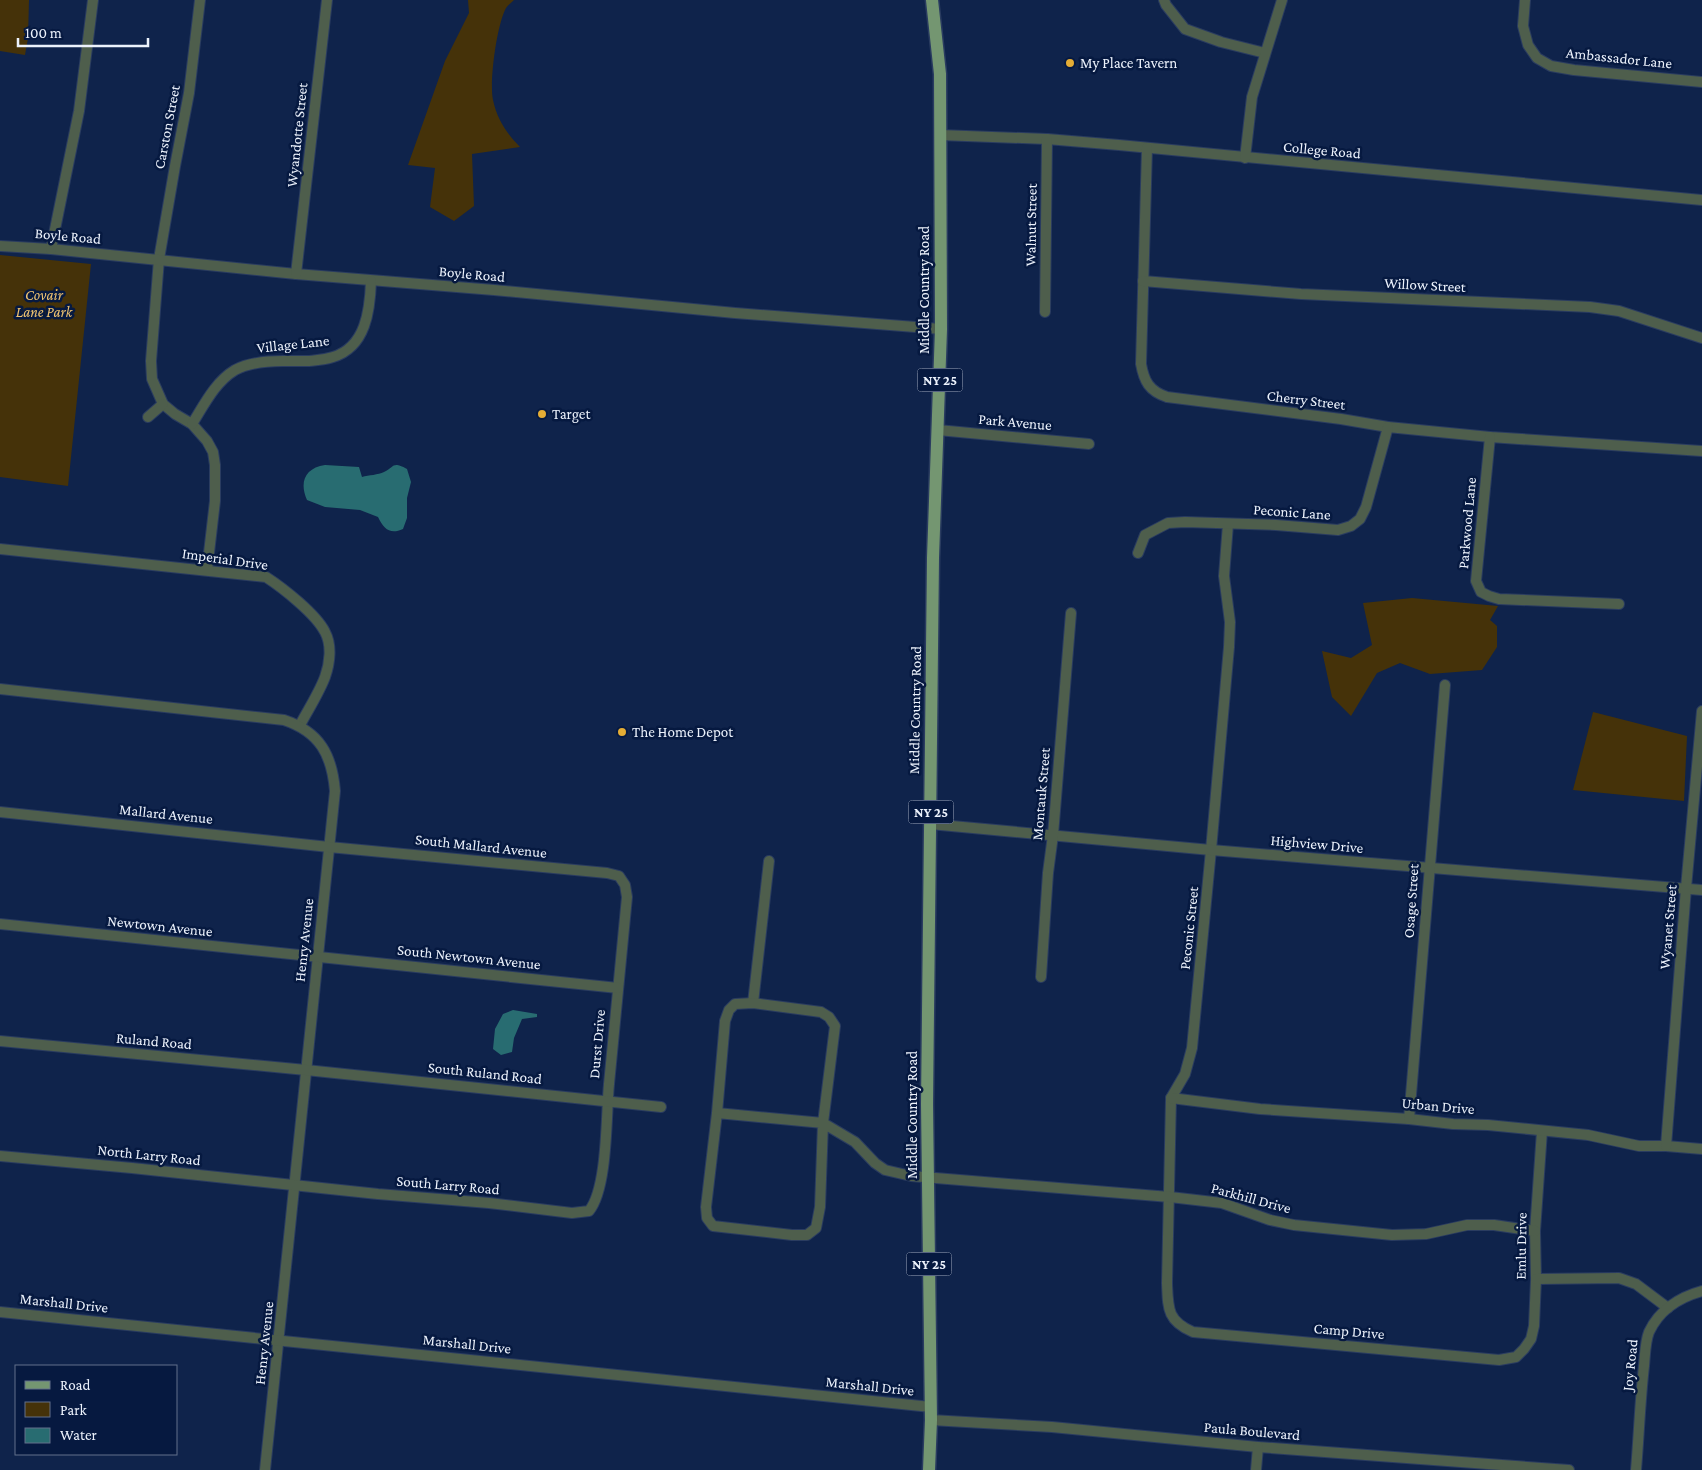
<svg xmlns="http://www.w3.org/2000/svg" width="1702" height="1470" font-family="'Crimson Pro',serif">
	<rect width="100%" height="100%" fill="#0f234b"/>
	<g fill="#453209">
		<path d="M0,0H29L28,38L25,55L0,51Z"/>
		<path d="M468,0H514C511,3 508,5 506,8C497,24 489,82 493,100C497,119 507,134 520,147L472,154L474,206L454,221L430,207L435,168L408,165L445,61L469,13Z"/>
		<path d="M0,255L91,264L68,486L0,477Z"/>
		<path d="M1412,598L1498,606L1490,620L1497,626V647L1482,670L1430,674L1400,663L1377,673L1351,716L1332,697L1322,651L1351,658L1372,645L1363,603Z"/>
		<path d="M1593,712L1687,736L1684,801L1573,790Z"/>
	</g>
	<g fill="#286c71">
		<path d="M325,465L359,467L362,477C369,475 378,475 384,472C395,467 392,461 407,469L411,482L407,498V518L403,529C390,535 384,529 378,517L360,510L325,507L307,500C299,482 305,468 325,465Z"/>
		<path d="M513,1010L537,1014V1017L522,1019L514,1038L512,1052L501,1055L493,1049L495,1029L503,1014Z"/>
	</g>
	<g fill="none" stroke-linecap="round" stroke-linejoin="round">
		<g stroke="#2a3c60" stroke-width="12">
			<g id="minor">
				<path d="M200,0L189,93L175,166L159,259L151,361L152,379L163,404L175,414L192,424L207,441L213,452L215,465V501L207,570"/>
				<path d="M1164,0L1166,5L1185,29L1221,42L1265,53"/>
				<path d="M1525,0L1523,26L1528,45L1537,58L1551,66L1574,70L1702,82"/>
				<path d="M940,135L1047,139L1119,145L1702,200"/>
				<path d="M1147,148L1141,364C1144,381 1149,391 1167,397L1341,419L1388,427L1490,437L1702,451"/>
				<path d="M1245,158L1252,97L1282,0"/>
				<path d="M0,246L51,249L296,274L494,290L735,313L941,329"/>
				<path d="M51,249L79,111L93,0"/>
				<path d="M296,274L327,0"/>
				<path d="M1143,281L1301,294L1590,307L1619,311L1702,338"/>
				<path d="M1045,312L1047,139"/>
				<path d="M148,417L163,404"/>
				<path d="M192,424C204,405 215,382 235,370C250,362 267,361 283,361C300,361 317,362 333,357C366,347 370,310 371,281"/>
				<path d="M938,430L1089,444"/>
				<path d="M1490,437L1476,581L1481,592L1489,596L1499,599L1619,604"/>
				<path d="M1228,524L1224,576L1230,622L1229,647L1211,850L1192,1048L1185,1074L1171,1098L1167,1283C1168,1308 1167,1321 1193,1332L1499,1360L1516,1357L1524,1349L1531,1339L1534,1326L1536,1279L1535,1231L1542,1131"/>
				<path d="M0,549L266,577C283,588 316,614 325,632C332,645 330,663 325,677C319,693 308,710 300,725"/>
				<path d="M1138,553L1145,535L1168,523L1185,522L1276,525L1338,530L1351,526L1360,519L1366,507L1388,427"/>
				<path d="M0,689L284,720C320,732 332,755 335,791L265,1470"/>
				<path d="M0,812L329,847L607,873L619,876L625,885L627,897C621,959 615,1021 609,1084C606,1114 608,1188 589,1211L572,1213L489,1203L378,1194L132,1168L0,1156"/>
				<path d="M930,824L1211,850L1702,890"/>
				<path d="M0,924L618,988"/>
				<path d="M1041,977L1048,873L1053,835L1071,613"/>
				<path d="M753,1003L769,861"/>
				<path d="M0,1041L306,1070L661,1107"/>
				<path d="M1171,1098L1260,1109L1409,1119L1453,1124L1488,1125L1588,1135L1639,1146H1666L1702,1149"/>
				<path d="M717,1113L706,1207L707,1218L713,1226L792,1235H807L816,1228L820,1207L823,1123L835,1026L829,1017L821,1012L753,1003L735,1004L729,1010L725,1021L717,1113L823,1123L855,1142L875,1163L885,1170L911,1176L1170,1197L1222,1203L1270,1220L1294,1225L1392,1235L1426,1234L1467,1225H1494L1535,1231"/>
				<path d="M1409,1119L1445,685"/>
				<path d="M1666,1146L1686,888L1702,711"/>
				<path d="M1536,1279L1619,1278L1636,1284L1668,1308"/>
				<path d="M0,1312L931,1407"/>
				<path d="M931,1420L1052,1427L1258,1447L1569,1470"/>
				<path d="M1256,1470L1258,1447"/>
				<path d="M1636,1470C1639,1435 1640,1401 1644,1366C1645,1356 1645,1342 1649,1332C1659,1310 1680,1297 1702,1291"/>
			</g>
		</g>
		<g stroke="#2a3c60" stroke-width="15">
			<path id="major" d="M929,1470L931,1420L927,1104L933,558L941,329L940,74L932,0"/>
		</g>
		<use href="#minor" stroke="#4e5e4c" stroke-width="10"/>
		<use href="#major" stroke="#749671" stroke-width="12"/>
	</g>
	<g fill="#e5ad35" stroke="#061940" stroke-width="2">
		<circle cx="1070" cy="63" r="5"/>
		<circle cx="542" cy="414" r="5"/>
		<circle cx="622" cy="732" r="5"/>
	</g>
	<g text-anchor="middle" dominant-baseline="central" stroke-width="5" stroke-linejoin="round" paint-order="stroke">
		<g fill="#061940" stroke="#a7b1c4" stroke-width="1">
			<rect x="917.5" y="368.5" width="45" height="23" rx="4"/>
			<rect x="908.5" y="800.5" width="45" height="23" rx="4"/>
			<rect x="906.5" y="1252.5" width="45" height="23" rx="4"/>
		</g>
		<g font-size="14" font-weight="bold" fill="#ecf2fc">
			<text x="940" y="380">NY 25</text>
			<text x="931" y="812">NY 25</text>
			<text x="929" y="1264">NY 25</text>
		</g>
		<g font-size="15" fill="#ecf2fc" stroke="#061940">
			<text transform="translate(1619 58) rotate(6)">Ambassador Lane</text>
			<text transform="translate(167 127) rotate(-79)">Carston Street</text>
			<text transform="translate(297 135) rotate(-84)">Wyandotte Street</text>
			<text transform="translate(1322 150) rotate(5)">College Road</text>
			<text transform="translate(1031 225) rotate(-89)">Walnut Street</text>
			<text transform="translate(68 236) rotate(5)">Boyle Road</text>
			<text transform="translate(472 274) rotate(5)">Boyle Road</text>
			<text transform="translate(1425 285) rotate(3)">Willow Street</text>
			<text transform="translate(924 290) rotate(-90)">Middle Country Road</text>
			<text transform="translate(293 344) rotate(-6)">Village Lane</text>
			<text transform="translate(1306 400) rotate(7)">Cherry Street</text>
			<text transform="translate(1015 422) rotate(5)">Park Avenue</text>
			<text transform="translate(1292 512) rotate(4)">Peconic Lane</text>
			<text transform="translate(1467 523) rotate(-85)">Parkwood Lane</text>
			<text transform="translate(225 559) rotate(8)">Imperial Drive</text>
			<text transform="translate(915 710) rotate(-89)">Middle Country Road</text>
			<text transform="translate(1041 794) rotate(-85)">Montauk Street</text>
			<text transform="translate(166 814) rotate(6)">Mallard Avenue</text>
			<text transform="translate(1317 844) rotate(5)">Highview Drive</text>
			<text transform="translate(481 846) rotate(6)">South Mallard Avenue</text>
			<text transform="translate(1411 901) rotate(-86)">Osage Street</text>
			<text transform="translate(160 926) rotate(6)">Newtown Avenue</text>
			<text transform="translate(1668 927) rotate(-85)">Wyanet Street</text>
			<text transform="translate(1189 928) rotate(-84)">Peconic Street</text>
			<text transform="translate(304 940) rotate(-84)">Henry Avenue</text>
			<text transform="translate(469 957) rotate(6)">South Newtown Avenue</text>
			<text transform="translate(154 1041) rotate(5)">Ruland Road</text>
			<text transform="translate(597 1044) rotate(-85)">Durst Drive</text>
			<text transform="translate(485 1073) rotate(6)">South Ruland Road</text>
			<text transform="translate(1438 1106) rotate(5)">Urban Drive</text>
			<text transform="translate(912 1115) rotate(-90)">Middle Country Road</text>
			<text transform="translate(149 1155) rotate(6)">North Larry Road</text>
			<text transform="translate(448 1185) rotate(5)">South Larry Road</text>
			<text transform="translate(1251 1198) rotate(15)">Parkhill Drive</text>
			<text transform="translate(1521 1246) rotate(-89)">Emlu Drive</text>
			<text transform="translate(64 1303) rotate(6)">Marshall Drive</text>
			<text transform="translate(1349 1331) rotate(5)">Camp Drive</text>
			<text transform="translate(264 1343) rotate(-84)">Henry Avenue</text>
			<text transform="translate(467 1344) rotate(6)">Marshall Drive</text>
			<text transform="translate(1630 1365) rotate(-84)">Joy Road</text>
			<text transform="translate(870 1386) rotate(6)">Marshall Drive</text>
			<text transform="translate(1252 1431) rotate(5)">Paula Boulevard</text>
		</g>
		<g font-size="15" fill="#ecf2fc" stroke="#061940" text-anchor="start">
			<text x="1080" y="63">My Place Tavern</text>
			<text x="552" y="414">Target</text>
			<text x="632" y="732">The Home Depot</text>
		</g>
		<g font-size="15" font-style="italic" fill="#f1c470" stroke="#061940">
			<text x="44" y="295">Covair<tspan x="44" dy="17">Lane Park</tspan></text>
		</g>
	</g>
	<rect x="15" y="1365" width="162" height="90" fill="#061940" stroke="#62708b"/>
	<rect x="25" y="1381" width="25" height="8" fill="#749671" stroke="#62708b"/>
	<text x="60" y="1390" font-size="15" fill="#ecf2fc">Road</text>
	<rect x="25" y="1402" width="25" height="15" fill="#453209" stroke="#62708b"/>
	<text x="60" y="1415" font-size="15" fill="#ecf2fc">Park</text>
	<rect x="25" y="1428" width="25" height="15" fill="#286c71" stroke="#62708b"/>
	<text x="60" y="1440" font-size="15" fill="#ecf2fc">Water</text>
	<path d="M18 38v8h130v-8" fill="none" stroke="#ecf2fc" stroke-width="2.5"/>
	<text x="25" y="38" font-size="15" fill="#ecf2fc" stroke="#061940" stroke-width="4" paint-order="stroke">100 m</text>
</svg>
